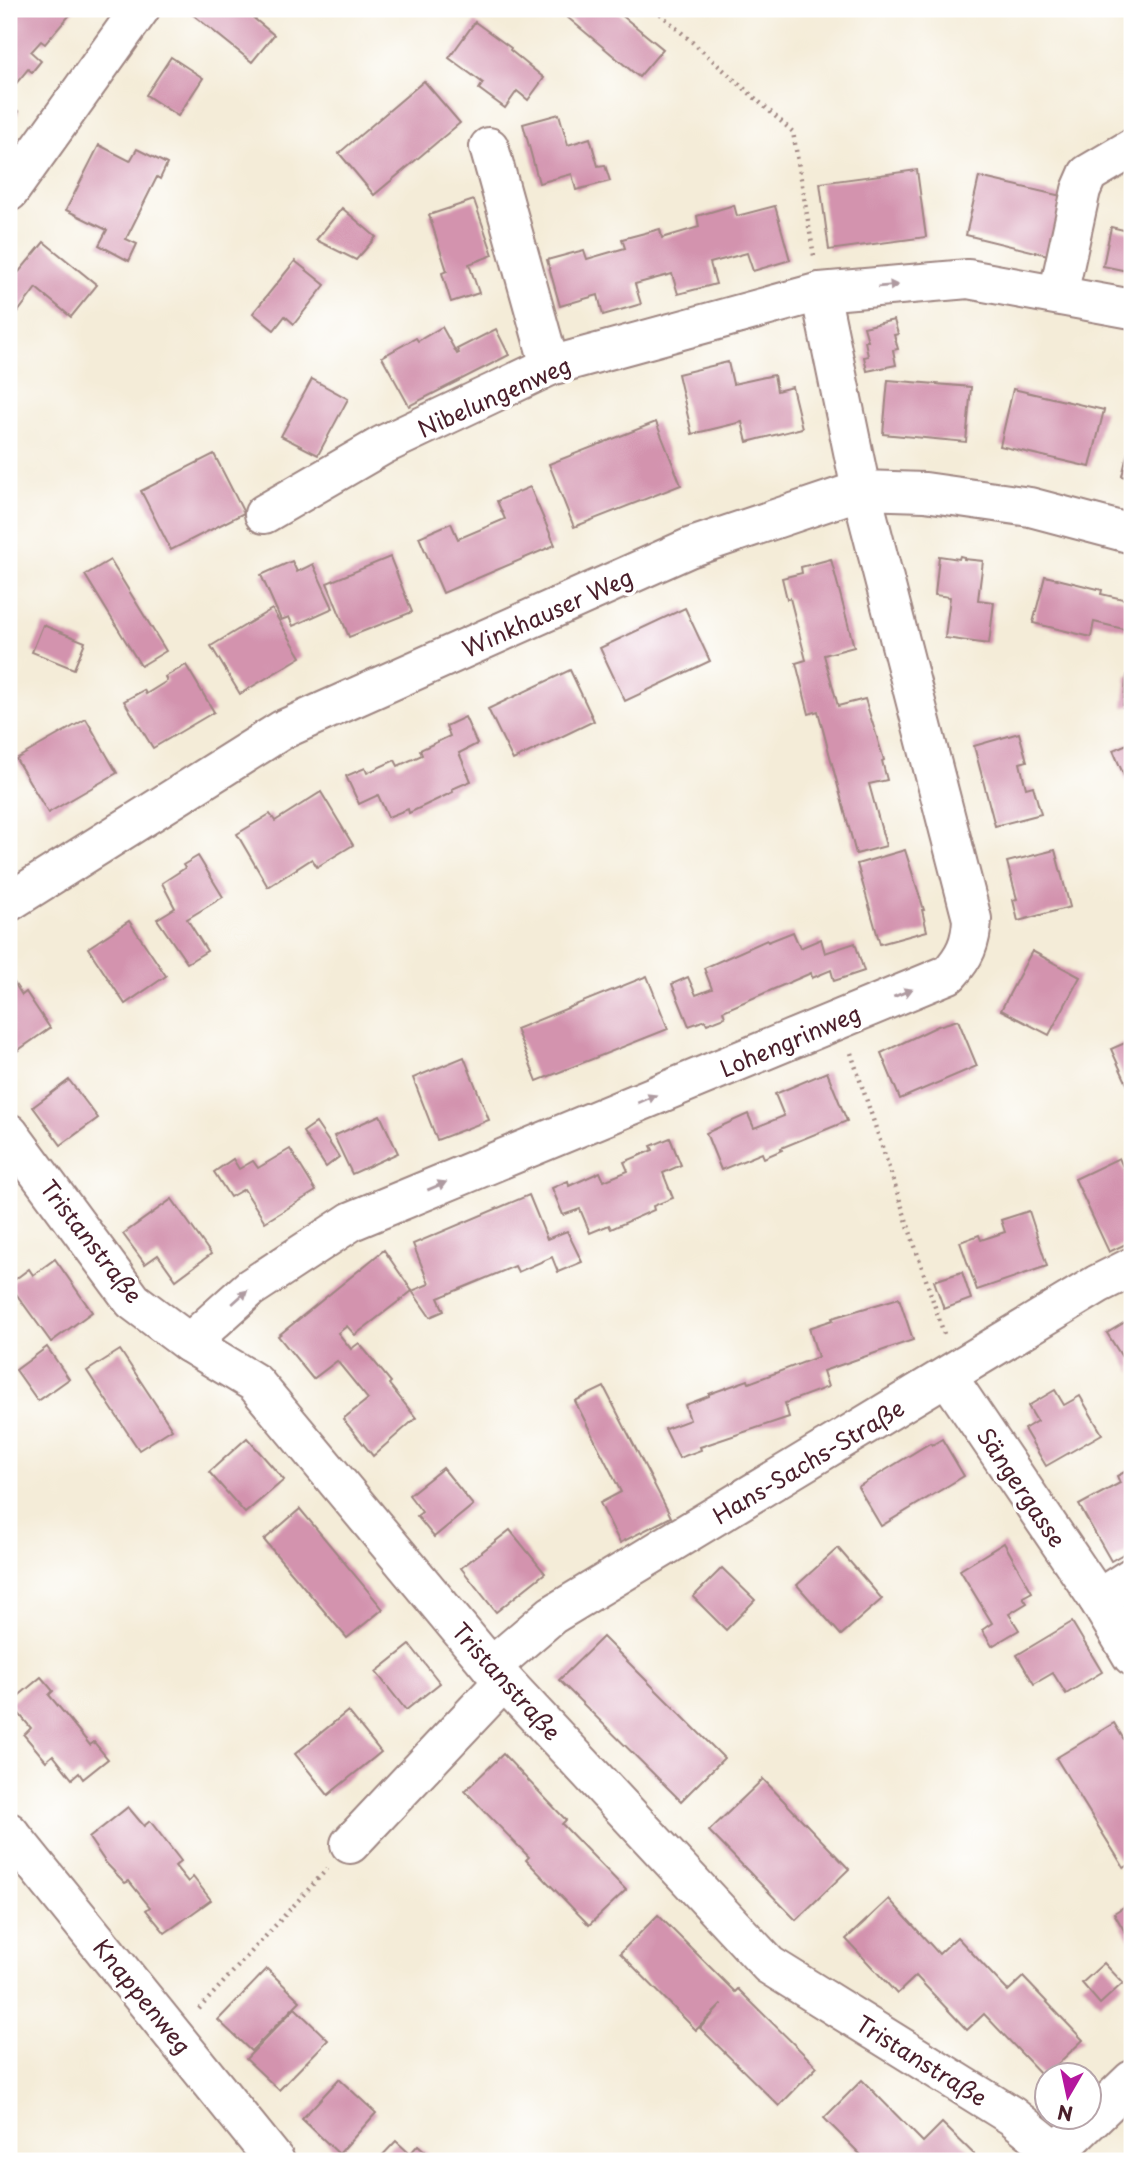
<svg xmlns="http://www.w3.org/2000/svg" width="1141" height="2170" font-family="'Playpen Sans',sans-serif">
	<rect width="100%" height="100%" fill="#fff"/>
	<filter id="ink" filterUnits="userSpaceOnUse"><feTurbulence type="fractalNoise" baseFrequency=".0143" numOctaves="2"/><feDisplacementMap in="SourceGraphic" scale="14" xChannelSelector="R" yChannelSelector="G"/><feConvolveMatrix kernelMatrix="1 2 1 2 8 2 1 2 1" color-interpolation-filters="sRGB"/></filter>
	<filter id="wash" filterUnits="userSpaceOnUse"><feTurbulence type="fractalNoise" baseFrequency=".00686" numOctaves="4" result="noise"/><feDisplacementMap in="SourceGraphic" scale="28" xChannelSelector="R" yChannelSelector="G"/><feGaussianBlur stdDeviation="1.57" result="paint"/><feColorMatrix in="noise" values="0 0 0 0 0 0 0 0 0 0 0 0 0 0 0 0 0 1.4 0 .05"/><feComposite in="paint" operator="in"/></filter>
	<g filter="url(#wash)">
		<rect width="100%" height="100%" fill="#f4ecd8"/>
		<g id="blocks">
			<g fill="#d393ae">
				<path d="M9,9H75L45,44L41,41L31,52L41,61L32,72L28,69L9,92Z"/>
				<path d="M186,9H246L245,11L274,35L252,62Z"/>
				<path d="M574,9H614L663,49L639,77L567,17Z"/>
				<path d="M475,22L511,48L510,50L544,78L528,100L517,91L505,108L479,89L483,83L449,58Z"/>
				<path d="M171,57L203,78L178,116L146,95Z"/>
				<path d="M424,81L460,123L374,195L339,153Z"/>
				<path d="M9,104L19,112L9,125Z"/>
				<path d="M559,114L568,145L590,138L598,166L605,165L610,181L576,190L572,174L539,183L523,124Z"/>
				<path d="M99,145L130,161L137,149L167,164L160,179L157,177L126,239L137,244L129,261L99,245L107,230L66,210Z"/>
				<path d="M917,170L926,237L829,250L820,183Z"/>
				<path d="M979,177L1070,198L1056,257L966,235Z"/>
				<path d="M474,200L493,255L469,264L479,293L451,302L442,273L447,271L429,215Z"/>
				<path d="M734,205L737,216L775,206L790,260L753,271L747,253L710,263L716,284L678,294L672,274L635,284L641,304L603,315L598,295L560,306L547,260L584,250L587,259L625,248L622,239L660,229L662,238L699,227L697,216Z"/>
				<path d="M342,208L376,237L356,260L316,240Z"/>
				<path d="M1111,227L1132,232V272L1103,266Z"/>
				<path d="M44,242L97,285L71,317L36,288L9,324V265L18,273Z"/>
				<path d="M295,261L325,285L294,324L285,316L274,330L253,313Z"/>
				<path d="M894,320L898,334L894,335L898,349L893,350L896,365L867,371L864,357L868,356L865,341H868L864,327Z"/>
				<path d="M442,327L457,354L459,353L457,349L496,329L509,355L409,406L382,357L416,338L418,341Z"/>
				<path d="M728,362L733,384L774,375L777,391L792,387L802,428L747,442L742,422L692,434L678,374Z"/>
				<path d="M312,379L348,399L318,455L281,436Z"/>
				<path d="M888,380L971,387L966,442L883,434Z"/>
				<path d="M1013,389L1104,410L1090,467L1000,446Z"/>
				<path d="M656,422L681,485L574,527L549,464Z"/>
				<path d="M1131,439L1132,440V479L1122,476Z"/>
				<path d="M214,454L244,513L171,550L141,491Z"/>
				<path d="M530,487L555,545L443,593L419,537L451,523L458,539L505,519L497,501Z"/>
				<path d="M939,556L959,559L960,556L964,557V559L983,561L978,600L994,602L989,644L945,638L950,597L935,595Z"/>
				<path d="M390,557L412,612L349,637L327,583Z"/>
				<path d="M831,559L854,647L824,655L838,706L865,699L884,760L882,761L887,780L869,784L886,846L856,854L818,711L809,714L796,663L806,660L790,598L787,599L782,578L802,573L801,567Z"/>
				<path d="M110,560L166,651L141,666L85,575Z"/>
				<path d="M292,561L297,572L313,564L333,608L293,626L289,617L281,620L261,575Z"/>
				<path d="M1045,576L1102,590L1101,594L1132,601V631L1094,622L1091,637L1033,623Z"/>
				<path d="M685,608L710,661L625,701L600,648Z"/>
				<path d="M272,609L301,657L240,694L211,646Z"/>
				<path d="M43,625L85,642L74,669L32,652Z"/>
				<path d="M186,665L214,712L153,748L124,701L144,690L146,694L167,681L165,677Z"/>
				<path d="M570,670L594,721L513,760L488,709Z"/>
				<path d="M1127,675H1132V706L1123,707Z"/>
				<path d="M465,717L477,744L459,753L471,781L452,789L453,792L409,813L408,809L388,817L378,795L359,804L346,776L365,768L367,773L395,760L398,766L422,755L420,750L450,736L446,726Z"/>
				<path d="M86,719L117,773L48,813L16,759Z"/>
				<path d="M1019,733L1027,761L1020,763L1023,776L1026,788L1033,786L1041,814L995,826L974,746Z"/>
				<path d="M1132,742V795L1113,750Z"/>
				<path d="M321,792L353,845L317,867L312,859L268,887L237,834L270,814L275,821Z"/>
				<path d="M905,850L924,910H922L927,931L880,944L857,864Z"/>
				<path d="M1055,850L1070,907L1018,921L1013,900L1017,899L1007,862Z"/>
				<path d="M198,856L223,897L187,919L207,951L187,963L157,919L175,908L162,883L185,868L183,865Z"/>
				<path d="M129,921L166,976L125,1004L88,948Z"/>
				<path d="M793,932L800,948L821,939L825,953L855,943L864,971L834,981L831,970L812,978L811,973L723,1011L725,1017L707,1024L705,1020L689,1026L672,984L688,977L696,995L712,989L704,968L767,940L768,942Z"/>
				<path d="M1032,951L1080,977L1049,1035L1001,1010Z"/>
				<path d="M9,975L22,995L26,992L50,1028L14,1053L9,1045Z"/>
				<path d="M647,976L668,1029L537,1081L516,1029Z"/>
				<path d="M958,1020L977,1066L900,1099L881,1053L938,1026Z"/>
				<path d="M1132,1040V1095L1111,1049Z"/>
				<path d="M464,1057L489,1120L437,1140L413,1078Z"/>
				<path d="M827,1072L847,1121L781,1148L782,1150L764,1158L762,1153L721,1170L706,1133L748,1114L754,1128L784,1116L775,1094Z"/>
				<path d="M69,1080L98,1118L61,1145L33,1107Z"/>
				<path d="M380,1115L398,1153L352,1174L334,1136Z"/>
				<path d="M316,1123L339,1157L326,1167L303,1132Z"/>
				<path d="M670,1138L681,1165L663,1173L673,1198L653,1206L654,1210L611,1229L609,1225L590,1233L580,1209L563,1215L552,1188L568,1181L569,1186L600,1172L604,1181L628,1171L624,1162L653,1150L651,1146Z"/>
				<path d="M290,1149L316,1191L265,1222L244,1189L230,1197L214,1172L233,1159L239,1169L253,1161L258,1168Z"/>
				<path d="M1119,1158L1132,1187V1241L1109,1252L1075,1179Z"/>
				<path d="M529,1195L547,1239L567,1231L582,1262L558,1272L552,1257L518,1272L515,1266L438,1298L444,1311L430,1317L412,1291L429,1284L413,1244Z"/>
				<path d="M172,1199L211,1254L176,1280L158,1255L145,1264L123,1234Z"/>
				<path d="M1029,1211L1047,1266L977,1290L960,1242L979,1235L981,1240L1005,1232L1001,1220Z"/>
				<path d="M384,1250L412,1291L355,1335L347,1326L338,1333L351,1349L359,1343L391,1382L389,1384L416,1418L373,1456L343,1419L368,1399L337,1361L313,1379L278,1336Z"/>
				<path d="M55,1259L92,1312L51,1342L9,1284L29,1269L33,1275Z"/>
				<path d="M962,1272L971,1299L944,1309L934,1281Z"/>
				<path d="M899,1298L913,1340L823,1371L828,1387L785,1403L789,1417L700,1447L701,1450L679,1458L665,1429L690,1420L685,1405L709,1396V1394L748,1380L749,1383L818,1357L809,1328L833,1320L832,1318Z"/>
				<path d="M1132,1318V1373L1107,1333Z"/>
				<path d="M47,1347L69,1379L38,1401L16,1370Z"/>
				<path d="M120,1350L172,1429L139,1450L87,1371Z"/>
				<path d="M604,1387L671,1517L620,1543L600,1503L621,1492L575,1401Z"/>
				<path d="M1055,1390L1064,1405L1080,1396L1102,1434L1046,1466L1024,1429L1037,1421L1028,1406Z"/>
				<path d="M247,1438L284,1480L245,1513L209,1472Z"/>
				<path d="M942,1439L964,1476L881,1526L858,1487L930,1443L932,1445Z"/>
				<path d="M443,1468L473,1505L434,1537L417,1516L422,1512L409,1495Z"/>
				<path d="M1132,1468V1549L1111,1561L1079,1505L1120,1483L1117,1476Z"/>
				<path d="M300,1509L383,1609L347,1638L264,1540Z"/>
				<path d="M510,1530L545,1573L496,1612L461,1568Z"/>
				<path d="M1004,1543L1032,1592L1023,1597L1027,1603L1009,1614L1019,1630L992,1646L982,1630L992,1623L960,1570Z"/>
				<path d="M838,1548L882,1599L841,1635L797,1585Z"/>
				<path d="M722,1568L755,1600L726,1630L693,1597Z"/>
				<path d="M1072,1622L1102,1672L1066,1694L1053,1673L1034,1684L1017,1655Z"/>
				<path d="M603,1637L724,1758L681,1801L559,1680Z"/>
				<path d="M410,1645L440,1683L406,1710L376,1672Z"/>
				<path d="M41,1677L53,1691L49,1695L69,1719L90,1745L94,1742L108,1759L83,1779L79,1773L72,1779L53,1755L46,1761L24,1735L31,1728L10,1703Z"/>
				<path d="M348,1711L381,1752L328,1795L295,1754Z"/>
				<path d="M1114,1723L1132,1753V1863L1124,1868L1056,1758Z"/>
				<path d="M503,1754L566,1820L562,1824L626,1890L589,1925L526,1860L529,1857L465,1791Z"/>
				<path d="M763,1779L849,1869L796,1920L709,1831Z"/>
				<path d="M128,1807L144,1826L150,1821L181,1861L175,1866L188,1882L193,1877L211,1900L165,1933L146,1910L150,1907L129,1881L125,1883L106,1863L89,1838Z"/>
				<path d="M889,1899L939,1954L957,1937L1008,1991L1023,1977L1083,2040L1044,2077L984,2014L967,2030L916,1976L897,1994L846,1939Z"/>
				<path d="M1132,1902V1944L1114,1913Z"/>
				<path d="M658,1915L735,1992L738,1989L817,2067L779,2106L700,2028L722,2004L696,2030L620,1953Z"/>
				<path d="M1104,1963L1123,1983L1100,2004L1082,1983Z"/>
				<path d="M267,1969L300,2001L251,2051L218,2020Z"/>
				<path d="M295,2008L328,2040L279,2090L246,2059Z"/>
				<path d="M339,2079L376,2113L339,2154L302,2119Z"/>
				<path d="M862,2080L923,2142L942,2123L981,2161H867L824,2118Z"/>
				<path d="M396,2141L410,2154L418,2145L436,2161H377Z"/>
			</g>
		</g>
	</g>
	<g filter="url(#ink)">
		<use href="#blocks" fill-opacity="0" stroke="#9f8682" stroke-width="2"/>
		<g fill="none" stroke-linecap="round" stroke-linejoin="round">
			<g stroke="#9f8682" stroke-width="42">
				<g id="minor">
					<path d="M489,147L550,366"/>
					<path d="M9,192L140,9"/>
					<path d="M1058,295L1081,190L1088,174L1132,148"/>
					<path d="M264,514L383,445L550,366L820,292L968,279L1132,309"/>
					<path d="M9,902L282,730L689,548L861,490L925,492L1030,507L1132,534"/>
					<path d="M9,1133L133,1301L189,1343L255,1383L491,1667L769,1965L1012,2116L1068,2161"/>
					<path d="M189,1343L250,1288L352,1221L949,974C965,956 971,943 972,919L861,490L820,292"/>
					<path d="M947,1376L1098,1599L1132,1656"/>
					<path d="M1098,1599L1132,1577"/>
					<path d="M491,1667L552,1615L1098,1284L1132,1267"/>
					<path d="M9,1832L275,2161"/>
					<path d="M350,1844L504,1681"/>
					<path d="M1058,2151L1132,2080"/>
				</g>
			</g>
			<g stroke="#9f8682" stroke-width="4.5" stroke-dasharray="2 5" stroke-linecap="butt">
				<path d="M655,9L793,132L814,256"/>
				<path d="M851,1053L945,1337"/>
				<path d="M199,2009L327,1869"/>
			</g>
			<use href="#minor" stroke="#fff" stroke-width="38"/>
		</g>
		<defs><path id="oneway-solid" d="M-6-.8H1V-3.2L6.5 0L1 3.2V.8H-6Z" transform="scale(1.75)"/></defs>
		<g fill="#ae9aa0">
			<use href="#oneway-solid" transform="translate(888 286) rotate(-5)"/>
			<use href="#oneway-solid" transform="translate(903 993) rotate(-22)"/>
			<use href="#oneway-solid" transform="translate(647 1099) rotate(-23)"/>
			<use href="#oneway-solid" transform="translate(437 1186) rotate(-23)"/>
			<use href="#oneway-solid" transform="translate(240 1297) rotate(-42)"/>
		</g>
	</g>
	<g text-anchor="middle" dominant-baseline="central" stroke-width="7" stroke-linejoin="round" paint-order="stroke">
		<g font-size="23" fill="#4a1f2b" stroke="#fff">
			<text transform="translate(494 396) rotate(-24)">Nibelungenweg</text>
			<text transform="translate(547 612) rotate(-24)">Winkhauser Weg</text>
			<text transform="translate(790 1040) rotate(-23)">Lohengrinweg</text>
			<text transform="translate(92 1241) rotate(52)">Tristanstraße</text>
			<text transform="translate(808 1461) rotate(-31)">Hans-Sachs-Straße</text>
			<text transform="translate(1022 1487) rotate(56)">Sängergasse</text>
			<text transform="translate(507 1681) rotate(48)">Tristanstraße</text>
			<text transform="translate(143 1996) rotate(51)">Knappenweg</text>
			<text transform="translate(922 2060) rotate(32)">Tristanstraße</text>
		</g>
	</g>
	<rect width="1141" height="2170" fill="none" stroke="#fff" stroke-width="35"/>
	<g transform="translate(1068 2096) rotate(189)"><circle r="33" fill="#ffffff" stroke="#b7a5aa" stroke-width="2"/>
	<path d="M0-5L12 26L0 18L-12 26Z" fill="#b5179e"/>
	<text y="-10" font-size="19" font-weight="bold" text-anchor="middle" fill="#4a1f2b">N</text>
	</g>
</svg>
